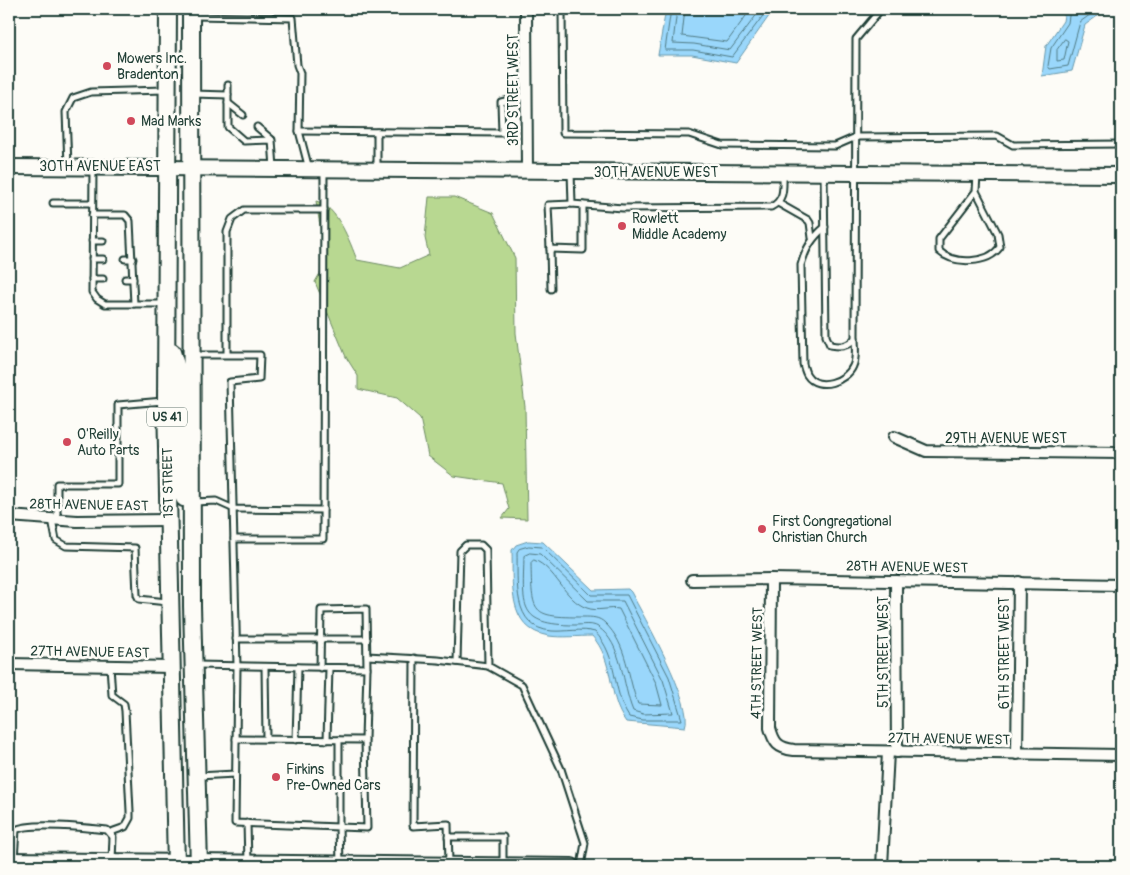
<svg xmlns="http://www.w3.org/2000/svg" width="1130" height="875" font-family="Pangolin,sans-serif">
	<rect width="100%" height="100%" fill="#fdfcf7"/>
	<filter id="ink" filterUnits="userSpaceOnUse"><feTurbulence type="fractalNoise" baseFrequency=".02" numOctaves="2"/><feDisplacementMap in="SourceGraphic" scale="10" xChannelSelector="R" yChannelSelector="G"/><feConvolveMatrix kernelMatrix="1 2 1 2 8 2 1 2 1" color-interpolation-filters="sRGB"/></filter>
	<g filter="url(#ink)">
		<path fill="#b8d891" stroke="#6c8a62" d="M429,197H454L493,213L515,258L516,333L525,407L527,519L502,518L509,509L502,483L454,476L428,456L420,418L397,398L358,389V376L346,357L315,282L326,263L316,201C337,206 350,242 357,260L400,268L429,255L425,238Z"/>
		<g fill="#9ad7fb" stroke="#6999ab">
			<path d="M666,9H774L736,63L692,55H658Z"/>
			<path d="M1065,9H1107L1085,25L1072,71L1042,76L1046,46L1063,21Z"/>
			<path d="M528,541L543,542L593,590L628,589L631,592C643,615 695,706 685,727L626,722C607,697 615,661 592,636C578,636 562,638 549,636C506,629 513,582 512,550L516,545Z"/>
		</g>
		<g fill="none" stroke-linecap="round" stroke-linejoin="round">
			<g stroke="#507b84" stroke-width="1">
				<path d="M671,9L665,50H693L732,57L768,9"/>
				<path d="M677,9L673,43L694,44L730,50L761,9"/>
				<path d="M685,9L682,36L727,42L751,9"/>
				<path d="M1070,9L1068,23L1051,48L1048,66L1050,69L1068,66L1080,22L1098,9"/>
				<path d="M1065,39L1068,41L1064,60L1057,61V50Z"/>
				<path d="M529,546L542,547L591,595H627L669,677L682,720H643L629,717C611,690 619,657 595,632C581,628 565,632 552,631C511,628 518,581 517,552L519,549Z"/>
				<path d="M530,553L540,554L588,601H623L663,680L673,713L643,714L633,711C622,685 623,644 598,627C592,623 582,625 575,625C517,625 523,606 524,556Z"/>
				<path d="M534,560C556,568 564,600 587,608C597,612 609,607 619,609L656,683L662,705L638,704C627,677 628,645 605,623C599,617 592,617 583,617C531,617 532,614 531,563Z"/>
			</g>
			<g stroke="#1f3d34" stroke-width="9">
				<g id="service">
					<path d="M562,9L563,133L689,134L722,145L835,146L856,137L997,136L1013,145L1121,144"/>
					<path d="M194,16L293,18L297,65L300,73L299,131L309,169"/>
					<path d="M228,85V127L244,141L272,140L274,168"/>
					<path d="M193,94L228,95"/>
					<path d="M228,103L243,115"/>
					<path d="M257,127L271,139"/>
					<path d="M299,131L502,133L501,102L526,96"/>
					<path d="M377,132V168"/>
					<path d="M68,166L66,112L73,98L91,92L165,90"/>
					<path d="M93,169L92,292L97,299L105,304H163"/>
					<path d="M571,172L572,204L623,208L771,207C785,200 783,188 783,174"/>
					<path d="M824,174L826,336L830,345C840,347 848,347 855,338L856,39L881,9"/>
					<path d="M976,191L939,239V251C954,265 988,264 1000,247L998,234L976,191L977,175"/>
					<path d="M53,203H92"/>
					<path d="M778,203L808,220L810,223L812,238"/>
					<path d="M572,204L548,205L550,249L583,250V205"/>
					<path d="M92,215H125L130,221L134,304"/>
					<path d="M825,227C812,238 806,248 801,265L803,364C804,367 805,372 807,375C818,392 847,381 853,366C857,358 855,346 855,338"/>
					<path d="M92,241H103"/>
					<path d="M550,249L551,289"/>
					<path d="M92,259H103"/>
					<path d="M125,259H133"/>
					<path d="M92,279H103"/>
					<path d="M125,279H133"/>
					<path d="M227,354V232L232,219L244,210H324"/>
					<path d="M193,355H260L259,379L230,382L237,666L235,823L339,827L340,863"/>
					<path d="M195,502L216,501L234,509L323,510"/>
					<path d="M52,519L56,540L66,546L135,548L137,595L139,599L167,602"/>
					<path d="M57,519V484H118V405L163,401"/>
					<path d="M234,539H323L324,171"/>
					<path d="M236,639H367"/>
					<path d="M367,656L438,660L488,666L522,685L561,769L585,843L581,866"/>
					<path d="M414,658L413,826L448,824L449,864"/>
					<path d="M457,662L460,551L466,545H481L486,550L488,666"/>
					<path d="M197,665L367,668L366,609L321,610L320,668"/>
					<path d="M110,666L112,695L124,704L125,711L130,811V818L125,827L111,832"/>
					<path d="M265,667L266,739"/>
					<path d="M236,739L365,740L367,668"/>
					<path d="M296,740L298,667"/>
					<path d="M327,740L329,668"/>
					<path d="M339,740V827L367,828L365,740"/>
					<path d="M198,776L235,774"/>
					<path d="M247,823L248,862"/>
					<path d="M448,837H503V865"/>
					<path d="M14,859L16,830C29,822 89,828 107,830L113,837L112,860"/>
				</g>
			</g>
			<g stroke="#1f3d34" stroke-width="14">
				<g id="minor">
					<path d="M526,9L527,172"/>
					<path d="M894,437L926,451L1121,453"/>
					<path d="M9,516L77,521L168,520"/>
					<path d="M771,579L770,728C774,743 778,748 794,750L1121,755"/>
					<path d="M692,580L771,579L1121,585"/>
					<path d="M896,581L897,752"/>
					<path d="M9,664L171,667"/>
					<path d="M1017,754L1019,582"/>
					<path d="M882,866L888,752"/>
				</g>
			</g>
			<g stroke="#1f3d34" stroke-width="18">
				<g id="tertiary">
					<path d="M9,167L1121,175"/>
					<path d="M9,860L572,866"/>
				</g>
			</g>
			<g stroke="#1f3d34" stroke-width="20">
				<g id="primary">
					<path d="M168,9L166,401L176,866"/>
					<path d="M191,9L192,606L199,866"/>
					<path d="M172,352L180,378V486L184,498"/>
				</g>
			</g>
			<use href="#service" stroke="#fdfcf7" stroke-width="5"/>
			<use href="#minor" stroke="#fdfcf7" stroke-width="10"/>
			<use href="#tertiary" stroke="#fdfcf7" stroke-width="14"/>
			<use href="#primary" stroke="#fdfcf7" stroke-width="16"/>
		</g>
	</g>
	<g fill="#d1495b" stroke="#fdfcf7" stroke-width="2">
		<circle cx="107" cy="66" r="5"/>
		<circle cx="131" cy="121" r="5"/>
		<circle cx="622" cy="226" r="5"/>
		<circle cx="67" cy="442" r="5"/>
		<circle cx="762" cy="529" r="5"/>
		<circle cx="276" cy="777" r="5"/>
	</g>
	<g text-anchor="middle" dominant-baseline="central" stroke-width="5" stroke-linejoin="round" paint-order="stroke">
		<rect fill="#fdfcf7" stroke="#62766e" stroke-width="1" x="147" y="407.5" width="40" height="19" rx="4"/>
		<g font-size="12" font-weight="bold" fill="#1f3d34">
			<text x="167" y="417">US 41</text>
		</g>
		<g font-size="14" fill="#1f3d34" stroke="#fdfcf7" text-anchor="start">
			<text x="117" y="58">Mowers Inc.<tspan x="117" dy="16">Bradenton</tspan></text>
			<text x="141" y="121">Mad Marks</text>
			<text x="632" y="218">Rowlett<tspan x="632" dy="16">Middle Academy</tspan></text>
			<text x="77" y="434">O'Reilly<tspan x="77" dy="16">Auto Parts</tspan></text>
			<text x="772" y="521">First Congregational<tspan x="772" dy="16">Christian Church</tspan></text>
			<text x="286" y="769">Firkins<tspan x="286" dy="16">Pre-Owned Cars</tspan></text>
		</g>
		<g font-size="14" fill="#1f3d34" stroke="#fdfcf7">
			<text transform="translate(513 90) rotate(-90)">3RD STREET WEST</text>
			<text x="100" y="166">30TH AVENUE EAST</text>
			<text x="656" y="172">30TH AVENUE WEST</text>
			<text x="1006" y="438">29TH AVENUE WEST</text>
			<text transform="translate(168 483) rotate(-91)">1ST STREET</text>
			<text transform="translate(89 505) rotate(1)">28TH AVENUE EAST</text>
			<text transform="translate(907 567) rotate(1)">28TH AVENUE WEST</text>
			<text transform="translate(90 652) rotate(1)">27TH AVENUE EAST</text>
			<text transform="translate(883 652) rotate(-90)">5TH STREET WEST</text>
			<text transform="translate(1004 653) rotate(-90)">6TH STREET WEST</text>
			<text transform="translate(757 663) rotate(-89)">4TH STREET WEST</text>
			<text transform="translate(949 739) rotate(1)">27TH AVENUE WEST</text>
		</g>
	</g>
	<rect width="1130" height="875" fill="none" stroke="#fdfcf7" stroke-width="30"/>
	<rect x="15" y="15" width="1100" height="845" fill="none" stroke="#1f3d34" stroke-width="2" filter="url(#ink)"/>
</svg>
